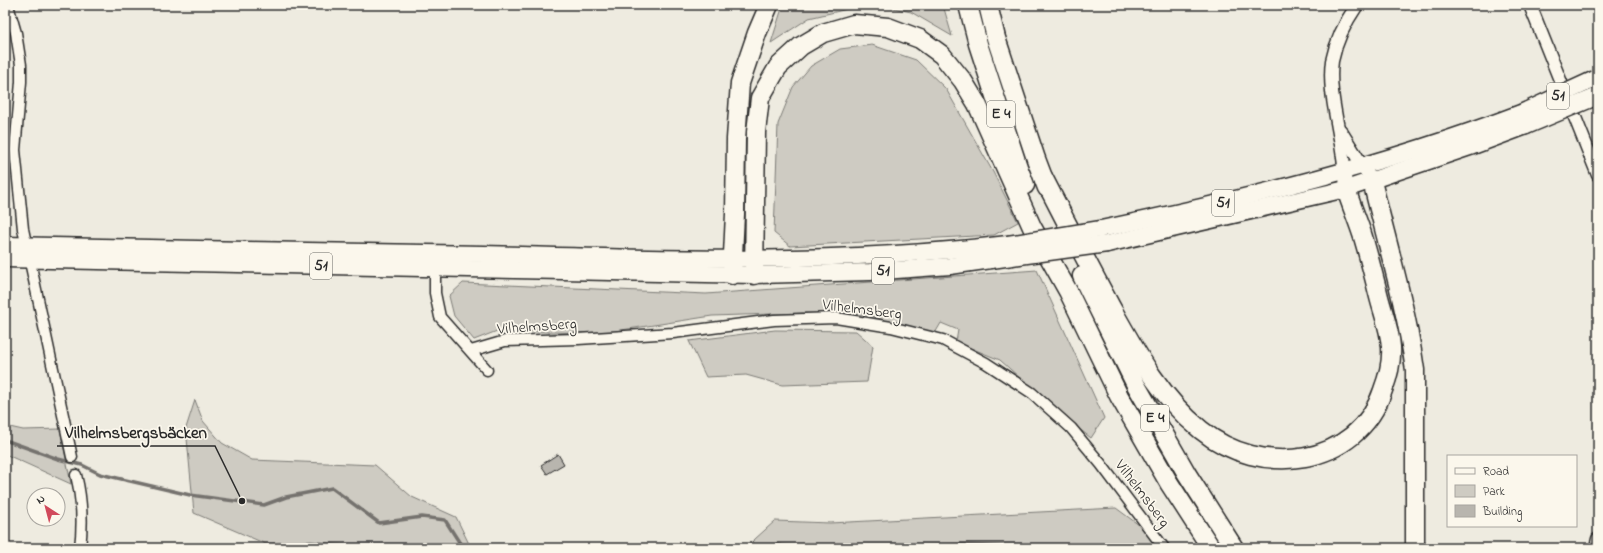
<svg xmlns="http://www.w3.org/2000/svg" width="1603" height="553" font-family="'Indie Flower',sans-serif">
	<rect width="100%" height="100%" fill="#eeebe0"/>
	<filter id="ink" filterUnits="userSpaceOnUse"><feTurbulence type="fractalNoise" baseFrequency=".025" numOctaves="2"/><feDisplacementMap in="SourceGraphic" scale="8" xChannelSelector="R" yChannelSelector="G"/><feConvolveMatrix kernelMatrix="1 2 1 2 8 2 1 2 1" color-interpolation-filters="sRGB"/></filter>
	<g filter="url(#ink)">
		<g fill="#cecbc2" stroke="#7c7b76">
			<path d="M783,5H865L809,18L771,43Z"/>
			<path d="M880,5H943L952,36L911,12Z"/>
			<path d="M872,45L916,60L946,89L993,172L1018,222L994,235L790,246L774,233L778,124L793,87L811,66L840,49Z"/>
			<path d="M1037,270L1104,418L1091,438L1061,415L1000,360L956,342L958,330L941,323L934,335L867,315L803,313L712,316L602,333L497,331L474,340L454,316L449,296L463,283L706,294Z"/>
			<path d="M775,330L856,331L873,346L867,382L782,385L746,375L706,377L689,341Z"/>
			<path d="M195,400L203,421L222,443L252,460L375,465L412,497L456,517L471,548H372L311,541L266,544L194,513L186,428Z"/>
			<path d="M5,426L23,430L60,429L71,484L5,454Z"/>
			<path d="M1116,508L1170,548H745L775,521L830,523Z"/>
		</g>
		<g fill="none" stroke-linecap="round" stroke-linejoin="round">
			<g stroke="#74726e" stroke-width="3.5">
				<path d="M5,440L58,459L82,465L100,474L190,495L264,505L286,497L332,488L379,523L422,517L445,520L461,545V548"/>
				<path d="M770,548L776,545L803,548"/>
				<path d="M898,548L963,545L1041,548"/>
			</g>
		</g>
		<path fill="#b8b5ae" stroke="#2b2b2b" d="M558,454L564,464L547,474L541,465Z"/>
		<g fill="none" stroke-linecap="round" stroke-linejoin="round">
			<g stroke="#2b2b2b" stroke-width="13">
				<g id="minor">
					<path d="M8,5L16,33L21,65V82L15,150L23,229L72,457"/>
					<path d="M435,262V293L440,317L487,370"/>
					<path d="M471,351L505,341L578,339L673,333L774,320L836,318L891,327L943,340L986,363L1032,393L1071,428L1101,464L1164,548"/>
					<path d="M76,475C82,499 83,523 80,548"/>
				</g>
			</g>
			<g stroke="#2b2b2b" stroke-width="15">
				<g id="tertiary">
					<path d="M1530,5L1598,175"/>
					<path d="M1340,130L1372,181"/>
					<path d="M1346,189C1345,168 1342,148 1338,128C1334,106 1329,83 1332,61C1336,41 1346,21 1357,5"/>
					<path d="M1596,548L1598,539"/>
				</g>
			</g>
			<g stroke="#2b2b2b" stroke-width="19">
				<g id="primary">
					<path d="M1101,229C1245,199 1384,165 1521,113"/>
					<path d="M1107,244L1346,189L1470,147L1526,126"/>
					<path d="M5,245C165,249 324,251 484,254C659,259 834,265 1008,244"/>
					<path d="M5,259L754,275L870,272L950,266L1012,257"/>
				</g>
			</g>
			<g stroke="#2b2b2b" stroke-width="21">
				<g id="motorway">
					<path d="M968,5L978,44L1018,167L1025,185"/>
					<path d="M988,5L996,38L1036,159L1047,188"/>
					<path d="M1043,177C1065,220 1088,264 1111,307C1136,352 1160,397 1201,430C1260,478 1357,468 1383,390C1388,377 1392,361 1391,347C1390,330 1383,313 1379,297C1374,277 1369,257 1363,237C1358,221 1351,205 1346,189"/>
					<path d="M1372,181C1387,243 1406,306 1415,370V548"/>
					<path d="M732,275L735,214L736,139L740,83L757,33L769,5"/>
					<path d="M754,275L756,132L760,98L778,67L801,46L823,33L854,24L888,27L920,39L942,55L963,81L977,104L1032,227L1068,291L1119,396L1169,483L1211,548"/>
					<path d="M1082,276L1136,385L1187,474L1234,548"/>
				</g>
			</g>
			<use href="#minor" stroke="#fbf7ec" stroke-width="10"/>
			<use href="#tertiary" stroke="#fbf7ec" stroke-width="12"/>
			<use href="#primary" stroke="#fbf7ec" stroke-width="16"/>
			<use href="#motorway" stroke="#fbf7ec" stroke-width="18"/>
			<g stroke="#2b2b2b" stroke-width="19" stroke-linecap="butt">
				<g id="primary-bridge">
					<path d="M1521,113L1595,79"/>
					<path d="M1526,126L1598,96"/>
					<path d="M1008,244L1101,229"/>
					<path d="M1012,257L1107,244"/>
				</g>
			</g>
			<use href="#primary-bridge" stroke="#fbf7ec" stroke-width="16"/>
		</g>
	</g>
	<g text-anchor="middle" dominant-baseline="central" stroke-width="3.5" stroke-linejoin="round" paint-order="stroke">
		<g fill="#fbf7ec" stroke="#696865" stroke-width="1">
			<rect x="1547" y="83" width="22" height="26" rx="3"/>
			<rect x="987" y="101" width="28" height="26" rx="3"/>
			<rect x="1212" y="190" width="22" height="26" rx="3"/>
			<rect x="310" y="253" width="22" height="26" rx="3"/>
			<rect x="872" y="258" width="22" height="26" rx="3"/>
			<rect x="1141" y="405" width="28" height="26" rx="3"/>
		</g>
		<g font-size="15" font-weight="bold" fill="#2b2b2b">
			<text x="1558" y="96">51</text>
			<text x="1001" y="114">E 4</text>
			<text x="1223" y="203">51</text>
			<text x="321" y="266">51</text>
			<text x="883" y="271">51</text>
			<text x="1155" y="418">E 4</text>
		</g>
		<g font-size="16" fill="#2b2b2b" stroke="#fbf7ec">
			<text transform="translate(862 310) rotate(7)">Vilhelmsberg</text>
			<text transform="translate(537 327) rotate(-4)">Vilhelmsberg</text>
			<text transform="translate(1142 494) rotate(53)">Vilhelmsberg</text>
		</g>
	</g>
	<path fill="none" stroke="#2b2b2b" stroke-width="1.5" d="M242 501L215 446H57"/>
	<circle fill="#2b2b2b" stroke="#fbf7ec" stroke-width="1.5" cx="242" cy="501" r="4"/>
	<g font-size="17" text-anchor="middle" font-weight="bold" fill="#2b2b2b" stroke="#fbf7ec" stroke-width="3.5" stroke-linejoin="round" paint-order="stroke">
		<text x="136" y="438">Vilhelmsbergsbäcken</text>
	</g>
	<rect width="1603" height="553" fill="none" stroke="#fbf7ec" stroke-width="20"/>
	<rect x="10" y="10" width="1583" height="533" fill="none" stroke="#2b2b2b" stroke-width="1.5" filter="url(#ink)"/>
	<rect x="1447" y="455" width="130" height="72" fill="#fbf7ec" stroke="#a8a59f"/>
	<rect x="1455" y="468" width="20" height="6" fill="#fbf7ec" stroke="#a8a59f"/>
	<text x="1483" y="475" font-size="12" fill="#2b2b2b">Road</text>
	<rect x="1455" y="485" width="20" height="12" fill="#cecbc2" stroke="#a8a59f"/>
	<text x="1483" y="495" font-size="12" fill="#2b2b2b">Park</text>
	<rect x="1455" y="505" width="20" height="12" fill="#b8b5ae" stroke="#a8a59f"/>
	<text x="1483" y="515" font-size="12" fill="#2b2b2b">Building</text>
	<g transform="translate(46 507) rotate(324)"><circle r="19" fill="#fbf7ec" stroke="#a8a59f"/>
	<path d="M0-3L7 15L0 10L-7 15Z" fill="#d1495b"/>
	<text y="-6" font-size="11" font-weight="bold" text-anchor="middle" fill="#2b2b2b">N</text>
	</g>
</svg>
